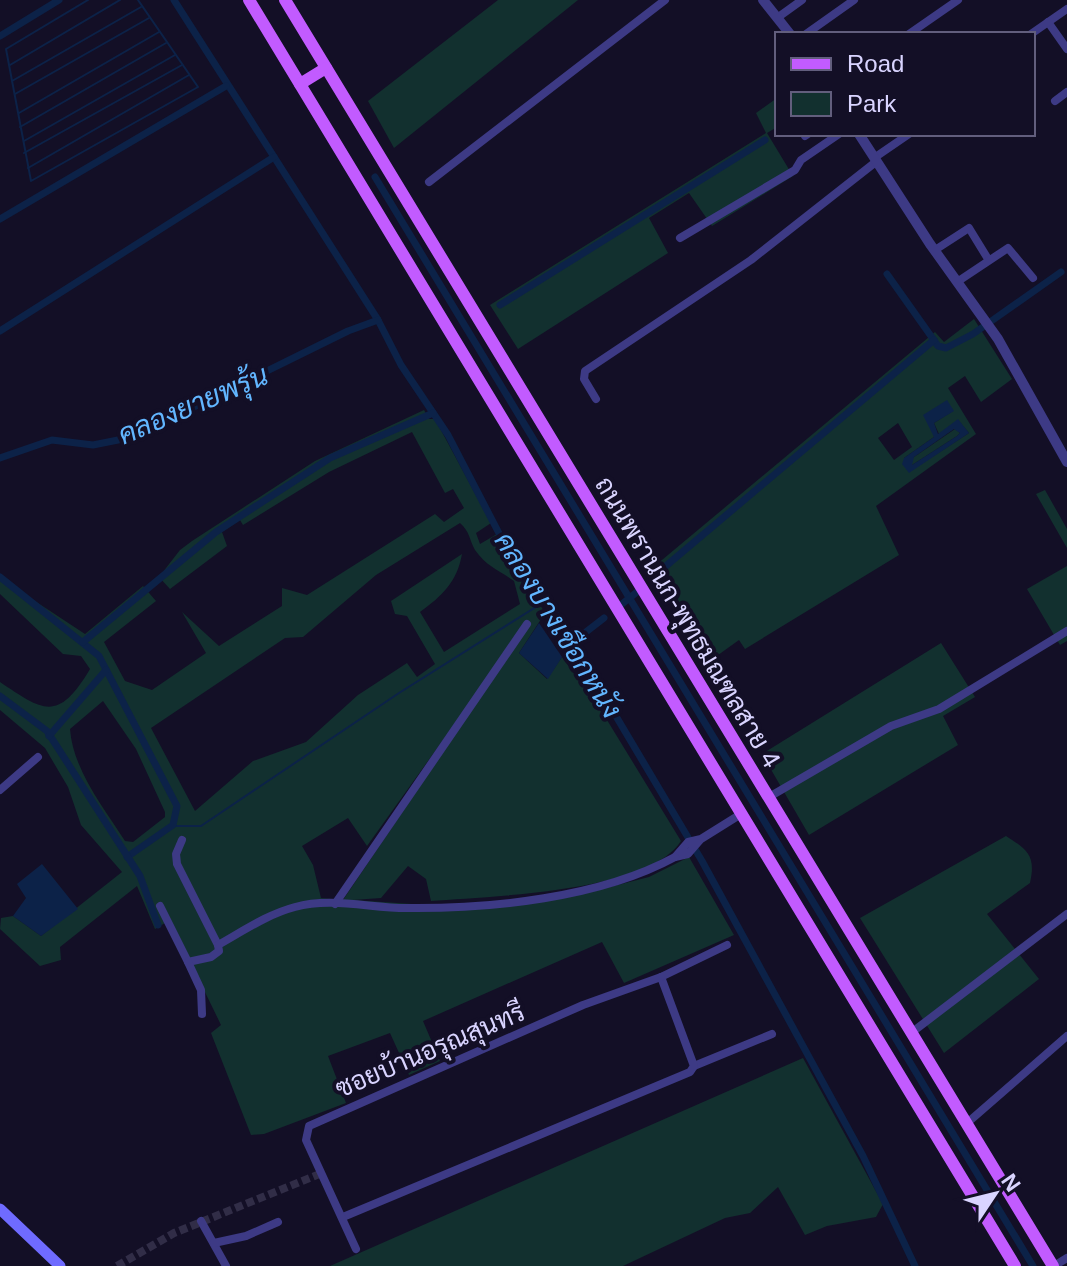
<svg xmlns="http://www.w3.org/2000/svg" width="1067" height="1266" font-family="Arial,Sarabun,sans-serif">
	<rect width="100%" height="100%" fill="#130f26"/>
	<g fill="#12302f" fill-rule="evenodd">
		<path d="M498,0H578L394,148L368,101Z"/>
		<path d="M777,98V127L767,133L793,176L712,226L689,193L649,218L668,253L518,349L490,305L766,133L756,113Z"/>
		<path d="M974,319L1012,379L981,402L965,376L948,388L976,434L876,506L899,555L745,649L739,640L707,663L650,570L935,332L944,342ZM931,410L953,411L934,423L939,434L958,420L969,433L909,472L904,458L934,437ZM898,423L912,447L894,460L878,438Z"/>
		<path d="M424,410L429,419H435L491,523L476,533L480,544L497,534L545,613L519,653L547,679L562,657L607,720L681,841C648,893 489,896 431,901L426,879L408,866L381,898L353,900L486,909L590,892L649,877L689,857L734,935L624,983L602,942L423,1021L440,1061L409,1075L390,1033L328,1056L346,1103L264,1134L251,1135L211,1033L221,1025L170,920L155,929L137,886L60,947L61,960L40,966L0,929L1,918L13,916L41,936L122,872L81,825L68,787L45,748L0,710V682C43,711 58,723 90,669L81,656L63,654L0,594V578L85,634L143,586L156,601L104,642L125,681L152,690L206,653L182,612L219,646L282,606V588L307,595L435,514L444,522L464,508L453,489L445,493L412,432L329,472L243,525L240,520L222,532L227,546L170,589L159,577L180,550L192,541L315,461ZM460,523C470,532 469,539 475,550C487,567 499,570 514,581L520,604L444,652L420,612C442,596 457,582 462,554L391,601L395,614L407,616L435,664L417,677L407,663L358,695L306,742L253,761L195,811L151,728L285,638L303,637L376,575ZM476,694L447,746L343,900L321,898L313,865L302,846L348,818L367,846ZM103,701L136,749L165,812V817L133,842L125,841C104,808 73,770 70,729Z"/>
		<path d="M955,429L960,433L957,436L912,465L910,461L914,457Z"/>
		<path d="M1045,490L1067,529V548L1036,494Z"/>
		<path d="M1067,566V641L1060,645L1027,589Z"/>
		<path d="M941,643L975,697L943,716L958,745L809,835L762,754Z"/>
		<path d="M1006,836C1028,850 1036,856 1030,883L987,914L1039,979L944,1053L860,918Z"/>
		<path d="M803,1058L883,1204L876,1217L827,1226L805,1235L778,1187L750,1213L725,1218L623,1266H330Z"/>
	</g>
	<g fill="#0c2248" fill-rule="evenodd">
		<path d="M947,400L954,411L934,423L938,434L958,419L969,433L909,473L902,464L904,458L934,437L923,415ZM954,429L960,433L957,436L912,465L914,457Z"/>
		<path d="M539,623L562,657L548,679L519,653Z"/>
		<path d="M42,864L78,909L41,936L13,916L26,898L17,884Z"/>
	</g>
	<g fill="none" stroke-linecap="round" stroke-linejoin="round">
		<g stroke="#0c2248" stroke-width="2">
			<path d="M88,0L6,49L31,181L198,87L138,0"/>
			<path d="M10,65L120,0"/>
			<path d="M12,81L141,7"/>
			<path d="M15,94L149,18"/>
			<path d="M19,113L159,32"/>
			<path d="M20,127L166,43"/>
			<path d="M24,141L175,55"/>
			<path d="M24,153L182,65"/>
			<path d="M28,168L189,75"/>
			<path d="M172,826H201L399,693L547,600"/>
		</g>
		<g stroke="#0c2248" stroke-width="7">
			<path d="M174,0L378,320L401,365L448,435L503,541L547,600L702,861L863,1156L915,1266"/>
			<path d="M0,36L59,0"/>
			<path d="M375,177L1033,1266"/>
			<path d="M0,219L226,86"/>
			<path d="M887,274L938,346L946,348L973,334L1061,272"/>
			<path d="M500,305L765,140"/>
			<path d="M0,331L274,157"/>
			<path d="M0,458L52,440L93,445L133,437L348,331L378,320"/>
			<path d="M654,576L934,340"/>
			<path d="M0,577L99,656L177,806L173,825L127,857"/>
			<path d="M622,604L637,592"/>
			<path d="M83,642L216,532L330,458L433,413"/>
			<path d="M573,642L604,618"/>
			<path d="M0,696L47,731L140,876L158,925"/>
			<path d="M49,736L106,670"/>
		</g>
		<path stroke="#312d47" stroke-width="8" stroke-dasharray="8 4" stroke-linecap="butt" d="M117,1266L174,1233L322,1173"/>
		<g stroke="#3d3a85" stroke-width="8">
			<path d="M777,18L802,0"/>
			<path d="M1048,22L1067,49"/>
			<path d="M806,34L854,0"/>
			<path d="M909,34L958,0"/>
			<path d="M1031,34L1067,9"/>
			<path d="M1055,101L1067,92"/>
			<path d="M805,136L808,134"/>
			<path d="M874,158L909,134"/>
			<path d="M429,182L665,0"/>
			<path d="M680,238L795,170L801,160L839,134"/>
			<path d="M935,250L969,228L988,259"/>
			<path d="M957,282L1008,248L1033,278"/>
			<path d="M596,399L584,379L585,371L751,260L877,161"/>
			<path d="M0,790L38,757"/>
			<path d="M769,797L891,726L939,709L1067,631"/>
			<path d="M701,839L688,842L675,857L688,854L701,839L741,814"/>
			<path d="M182,840L176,854L177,864L218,945"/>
			<path d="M335,904L527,624"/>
			<path d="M160,906L188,962L211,957L219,951L218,945C243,931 268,914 295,907C331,897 370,908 406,908C490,909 600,898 675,857"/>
			<path d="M188,962L201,990L202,1014"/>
			<path d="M911,1033L1067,914"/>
			<path d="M694,1066L772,1034"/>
			<path d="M966,1124L1067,1036"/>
			<path d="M343,1217L690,1072L694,1066L661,977"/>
			<path d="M201,1221L226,1266"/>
			<path d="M214,1243L246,1236L278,1222"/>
			<path d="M356,1249L306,1140L309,1126L583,1005L661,977L727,945"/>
			<path d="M1054,1266L1067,1258"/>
		</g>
		<g stroke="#3d3a85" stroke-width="10">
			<path d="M763,0L790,34"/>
			<path d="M859,134L930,244L998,339L1067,462"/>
		</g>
		<path stroke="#6f6bff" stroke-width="11" d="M0,1209L60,1266"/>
		<g stroke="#c25bff" stroke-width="12">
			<path d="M249,0L1015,1266"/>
			<path d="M285,0L1053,1266"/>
			<path d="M300,84L326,68"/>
		</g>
	</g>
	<g text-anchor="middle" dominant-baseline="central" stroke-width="8" stroke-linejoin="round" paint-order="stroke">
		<g font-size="26" fill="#d9d4ff" stroke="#130f26">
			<text transform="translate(688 622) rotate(59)">ถนนพรานนก-พุทธมณฑลสาย 4</text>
			<text transform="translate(430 1050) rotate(-23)">ซอยบ้านอรุณสุนทรี</text>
		</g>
		<g font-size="28" font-style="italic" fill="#62b6ff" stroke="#130f26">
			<text transform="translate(193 405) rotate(-23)">คลองยายพรุ้น</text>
			<text transform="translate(558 625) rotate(58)">คลองบางเชือกหนัง</text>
		</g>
	</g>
	<rect x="775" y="32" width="260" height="104" fill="#130f26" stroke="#625e7d" stroke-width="2"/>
	<rect x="791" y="58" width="40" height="12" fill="#c25bff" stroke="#625e7d" stroke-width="2"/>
	<text x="847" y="72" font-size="24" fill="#d9d4ff">Road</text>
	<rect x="791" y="92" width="40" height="24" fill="#12302f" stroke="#625e7d" stroke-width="2"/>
	<text x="847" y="112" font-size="24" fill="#d9d4ff">Park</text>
	<g transform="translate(995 1194) rotate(55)" stroke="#130f26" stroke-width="6" paint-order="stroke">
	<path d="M0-6L14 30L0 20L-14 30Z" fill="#d9d4ff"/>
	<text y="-12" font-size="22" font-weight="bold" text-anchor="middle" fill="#d9d4ff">N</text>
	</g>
</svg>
